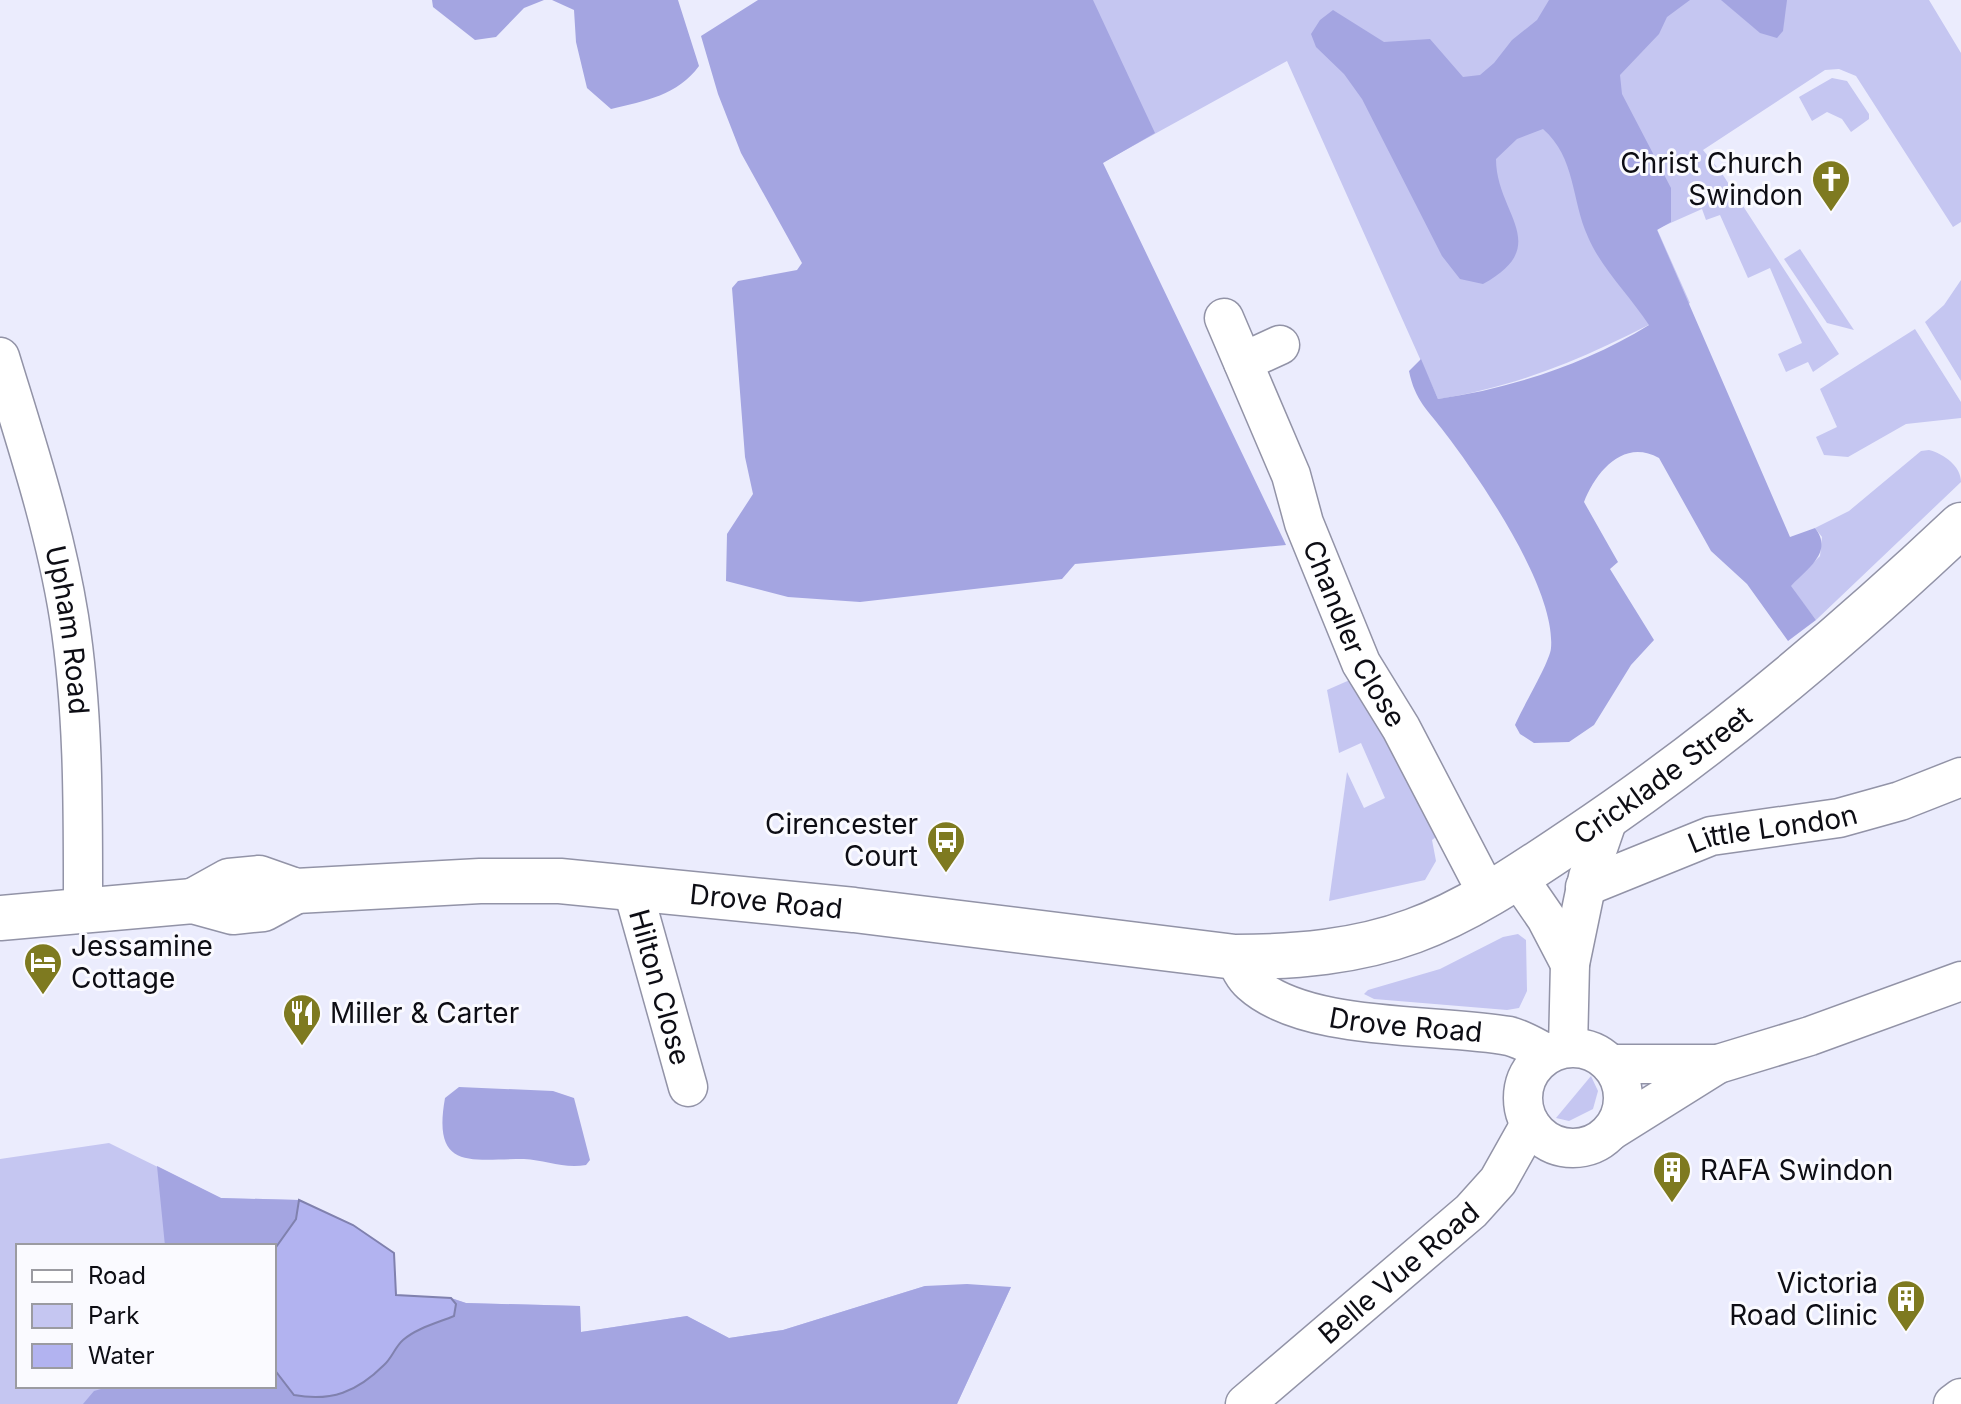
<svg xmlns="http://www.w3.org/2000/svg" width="1961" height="1404" font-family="Inter,sans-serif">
	<rect width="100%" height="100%" fill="#ebecfd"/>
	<g fill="#c5c6f1" fill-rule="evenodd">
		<path d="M1024,0H1929L1961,53V222L1953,227L1856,76L1839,69L1825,70L1703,150L1721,172L1839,354L1813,372L1808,362L1786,372L1778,354L1802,343L1770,268L1748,278L1720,215L1706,220L1702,209L1657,229L1690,303C1609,347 1530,385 1438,399L1287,61L1102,163Z"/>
		<path d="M1832,78L1847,81L1869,114V119L1851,132L1842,119L1827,112L1812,121L1799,97Z"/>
		<path d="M1800,249L1854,330L1827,323L1784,259Z"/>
		<path d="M1961,280V381L1925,322L1944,305Z"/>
		<path d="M1915,329L1961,402V418L1906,424L1848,457L1824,455L1816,437L1837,427L1820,389Z"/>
		<path d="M1929,450C1944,454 1961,466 1961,482L1816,620L1790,586L1820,556L1822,537L1815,528L1849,511L1921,451Z"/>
		<path d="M1352,679L1440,834L1432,840L1436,861L1425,880L1329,901L1347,772L1364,808L1385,798L1361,743L1339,753L1327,690Z"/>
		<path d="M1518,934L1526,940L1527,991L1519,1008L1507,1010L1374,999L1364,994L1368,990L1440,969L1503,937Z"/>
		<path d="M1591,1076L1598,1091L1593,1109L1569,1121L1556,1118Z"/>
		<path d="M109,1143L221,1198L299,1200L353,1225L394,1253L396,1295L451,1298L466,1303L580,1306L581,1332L687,1316L729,1338L783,1330L925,1286L1011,1287L957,1404H0V1159ZM18,1246H274V1386H18Z"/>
	</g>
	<g fill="#a4a5e1">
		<path d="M432,0H544L524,8L496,37L475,40L433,7Z"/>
		<path d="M552,0H678L699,66C678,95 645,101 611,109L587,88L576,42L574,10Z"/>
		<path d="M758,0H1093L1155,133L1103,163L1286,545L1075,564L1062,579L860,602L788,597L726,581L727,534L753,494L745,457L732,288L738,281L797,270L802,263L741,153L718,94L701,36Z"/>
		<path d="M1549,0H1690L1667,17L1659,34L1620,75L1622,94L1671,188V222L1657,230L1790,537L1815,528C1834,552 1807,569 1791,586L1816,620L1788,641L1747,584L1711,551L1659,458C1624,438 1596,471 1584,502L1618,562L1610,569L1654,640L1631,665L1594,725L1569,742L1534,743L1520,734L1515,725C1522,708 1550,662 1551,648C1556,589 1481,480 1445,433C1428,410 1415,401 1409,371L1421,359L1438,399C1512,388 1586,364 1649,325C1630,296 1601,268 1588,237C1571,199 1576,158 1543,129L1517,139L1496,159C1496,214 1554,245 1483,284L1460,279L1442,256L1362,99L1344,74L1316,47L1311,34L1320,20L1333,10L1384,42L1430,39L1463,77L1480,75L1494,63L1512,40L1537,20Z"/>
		<path d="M1721,0H1787L1783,31L1777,38L1760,33Z"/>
		<path d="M459,1087L553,1091L574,1098L590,1160L586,1165C564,1169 545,1160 524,1159C470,1159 432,1171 445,1098Z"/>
		<path d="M157,1166L221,1198L299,1200L296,1219L274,1250V1246H165Z"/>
		<path d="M967,1284L1011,1287L957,1404H83L94,1391L111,1386H274V1369L294,1395L386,1364L401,1341L420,1329L454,1316L456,1304L451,1298L466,1303L580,1306L581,1332L687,1316L729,1338L783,1330L925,1286Z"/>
	</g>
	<path fill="#b2b3f0" stroke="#8081ae" stroke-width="2" d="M299,1200L353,1225L394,1253L396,1295L451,1298L456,1304L454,1316C437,1323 417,1328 403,1340C395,1347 392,1358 384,1365C357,1392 331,1402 294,1395L274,1369V1250L296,1219Z"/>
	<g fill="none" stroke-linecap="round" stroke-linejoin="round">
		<g stroke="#9293a7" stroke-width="41">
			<g id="minor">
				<path id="s1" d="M1224,318L1291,475L1304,523L1361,663L1401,728L1487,893"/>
				<path id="s2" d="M0,357C26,442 55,529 69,617C84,713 83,812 83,909"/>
				<path d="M1243,362L1280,345"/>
				<path d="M1517,876L1546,918L1570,964"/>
				<path id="s3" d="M632,887L688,1087"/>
				<path id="s4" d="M1585,887L1711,836L1839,818L1900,801L1961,777"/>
				<path id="s5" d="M1235,957C1239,966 1243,976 1251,983C1306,1033 1438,1023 1509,1036C1522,1039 1536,1048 1548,1054"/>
				<path d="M1568,1048L1570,964L1588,877L1609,816"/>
				<circle cx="1573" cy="1098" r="50"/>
				<path d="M1610,1064H1718"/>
				<path d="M1611,1131L1718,1064L1810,1036L1961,981"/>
				<path id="s6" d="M1245,1404L1471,1211L1498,1181L1530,1124"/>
				<path d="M1953,1404L1961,1398"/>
			</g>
		</g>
		<g stroke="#9293a7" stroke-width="47">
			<g id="major">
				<path id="s7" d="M193,901L229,881L259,878L296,891L480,881H560L854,910L1235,957C1295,957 1356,952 1413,931C1471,910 1525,872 1576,838C1714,746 1840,639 1961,525"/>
				<path d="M0,918L193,901L233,912L263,909L296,891"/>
			</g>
		</g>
		<use href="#minor" stroke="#fff" stroke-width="38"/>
		<use href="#major" stroke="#fff" stroke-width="44"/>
	</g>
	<defs>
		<g id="church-pin" transform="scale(2)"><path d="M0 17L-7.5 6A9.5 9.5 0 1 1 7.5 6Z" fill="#7e7a20" stroke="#fafaff"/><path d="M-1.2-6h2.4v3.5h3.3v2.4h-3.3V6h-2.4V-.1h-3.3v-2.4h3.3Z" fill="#fff"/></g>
		<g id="bus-pin" transform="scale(2)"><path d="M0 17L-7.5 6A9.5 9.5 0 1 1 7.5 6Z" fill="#7e7a20" stroke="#fafaff"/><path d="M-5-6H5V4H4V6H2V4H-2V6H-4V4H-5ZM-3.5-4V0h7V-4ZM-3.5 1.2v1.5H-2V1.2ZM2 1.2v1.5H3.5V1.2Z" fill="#fff"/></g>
		<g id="hotel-pin" transform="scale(2)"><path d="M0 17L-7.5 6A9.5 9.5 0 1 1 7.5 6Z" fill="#7e7a20" stroke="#fafaff"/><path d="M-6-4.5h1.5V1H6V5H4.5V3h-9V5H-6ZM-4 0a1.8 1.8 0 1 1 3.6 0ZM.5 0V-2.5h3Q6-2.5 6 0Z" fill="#fff"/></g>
		<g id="restaurant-pin" transform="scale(2)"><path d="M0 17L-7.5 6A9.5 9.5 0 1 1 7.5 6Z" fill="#7e7a20" stroke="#fafaff"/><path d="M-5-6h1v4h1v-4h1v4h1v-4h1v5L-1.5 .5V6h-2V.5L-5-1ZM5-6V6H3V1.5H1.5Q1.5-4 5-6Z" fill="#fff"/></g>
		<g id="building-pin" transform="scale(2)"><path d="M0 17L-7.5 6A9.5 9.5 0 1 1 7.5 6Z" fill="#7e7a20" stroke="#fafaff"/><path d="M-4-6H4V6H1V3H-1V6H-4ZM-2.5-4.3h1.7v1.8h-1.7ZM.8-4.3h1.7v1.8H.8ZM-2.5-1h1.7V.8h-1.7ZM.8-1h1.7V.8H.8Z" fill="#fff"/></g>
	</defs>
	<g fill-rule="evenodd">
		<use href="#church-pin" x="1831" y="179"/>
		<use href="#bus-pin" x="946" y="840"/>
		<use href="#hotel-pin" x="43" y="962"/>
		<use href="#restaurant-pin" x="302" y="1013"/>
		<use href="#building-pin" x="1672" y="1170"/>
		<use href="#building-pin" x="1906" y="1299"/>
	</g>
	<g text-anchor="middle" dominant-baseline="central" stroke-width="6" stroke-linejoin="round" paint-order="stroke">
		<g font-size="28" fill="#0d0d14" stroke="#fafaff" text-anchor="end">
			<text x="1803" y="163">Christ Church<tspan x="1803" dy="32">Swindon</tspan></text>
			<text x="918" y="824">Cirencester<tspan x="918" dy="32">Court</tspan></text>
			<text x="71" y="946" text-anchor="start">Jessamine<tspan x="71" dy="32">Cottage</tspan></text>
			<text x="330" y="1013" text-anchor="start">Miller &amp; Carter</text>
			<text x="1700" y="1170" text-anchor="start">RAFA Swindon</text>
			<text x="1878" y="1283">Victoria<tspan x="1878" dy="32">Road Clinic</tspan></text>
		</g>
		<g font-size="28" fill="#0d0d14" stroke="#fafaff">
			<text stroke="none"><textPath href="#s2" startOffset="282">Upham Road</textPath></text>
			<text stroke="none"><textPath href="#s1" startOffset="342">Chandler Close</textPath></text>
			<text stroke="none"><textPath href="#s7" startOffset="1530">Cricklade Street</textPath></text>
			<text stroke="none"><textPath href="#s4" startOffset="198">Little London</textPath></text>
			<text stroke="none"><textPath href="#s7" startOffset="582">Drove Road</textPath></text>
			<text stroke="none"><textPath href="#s3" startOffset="104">Hilton Close</textPath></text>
			<text stroke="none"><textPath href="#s5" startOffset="194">Drove Road</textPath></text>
			<text stroke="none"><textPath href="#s6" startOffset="202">Belle Vue Road</textPath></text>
		</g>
	</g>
	<rect x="16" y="1244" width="260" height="144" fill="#fafaff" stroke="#9b9ba1" stroke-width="2"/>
	<rect x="32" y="1270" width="40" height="12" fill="#ffffff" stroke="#9b9ba1" stroke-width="2"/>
	<text x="88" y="1284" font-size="24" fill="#0d0d14">Road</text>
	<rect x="32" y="1304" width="40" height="24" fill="#c5c6f1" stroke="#9b9ba1" stroke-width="2"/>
	<text x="88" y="1324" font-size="24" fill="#0d0d14">Park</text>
	<rect x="32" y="1344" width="40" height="24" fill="#b2b3f0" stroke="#9b9ba1" stroke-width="2"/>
	<text x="88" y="1364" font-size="24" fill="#0d0d14">Water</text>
</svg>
